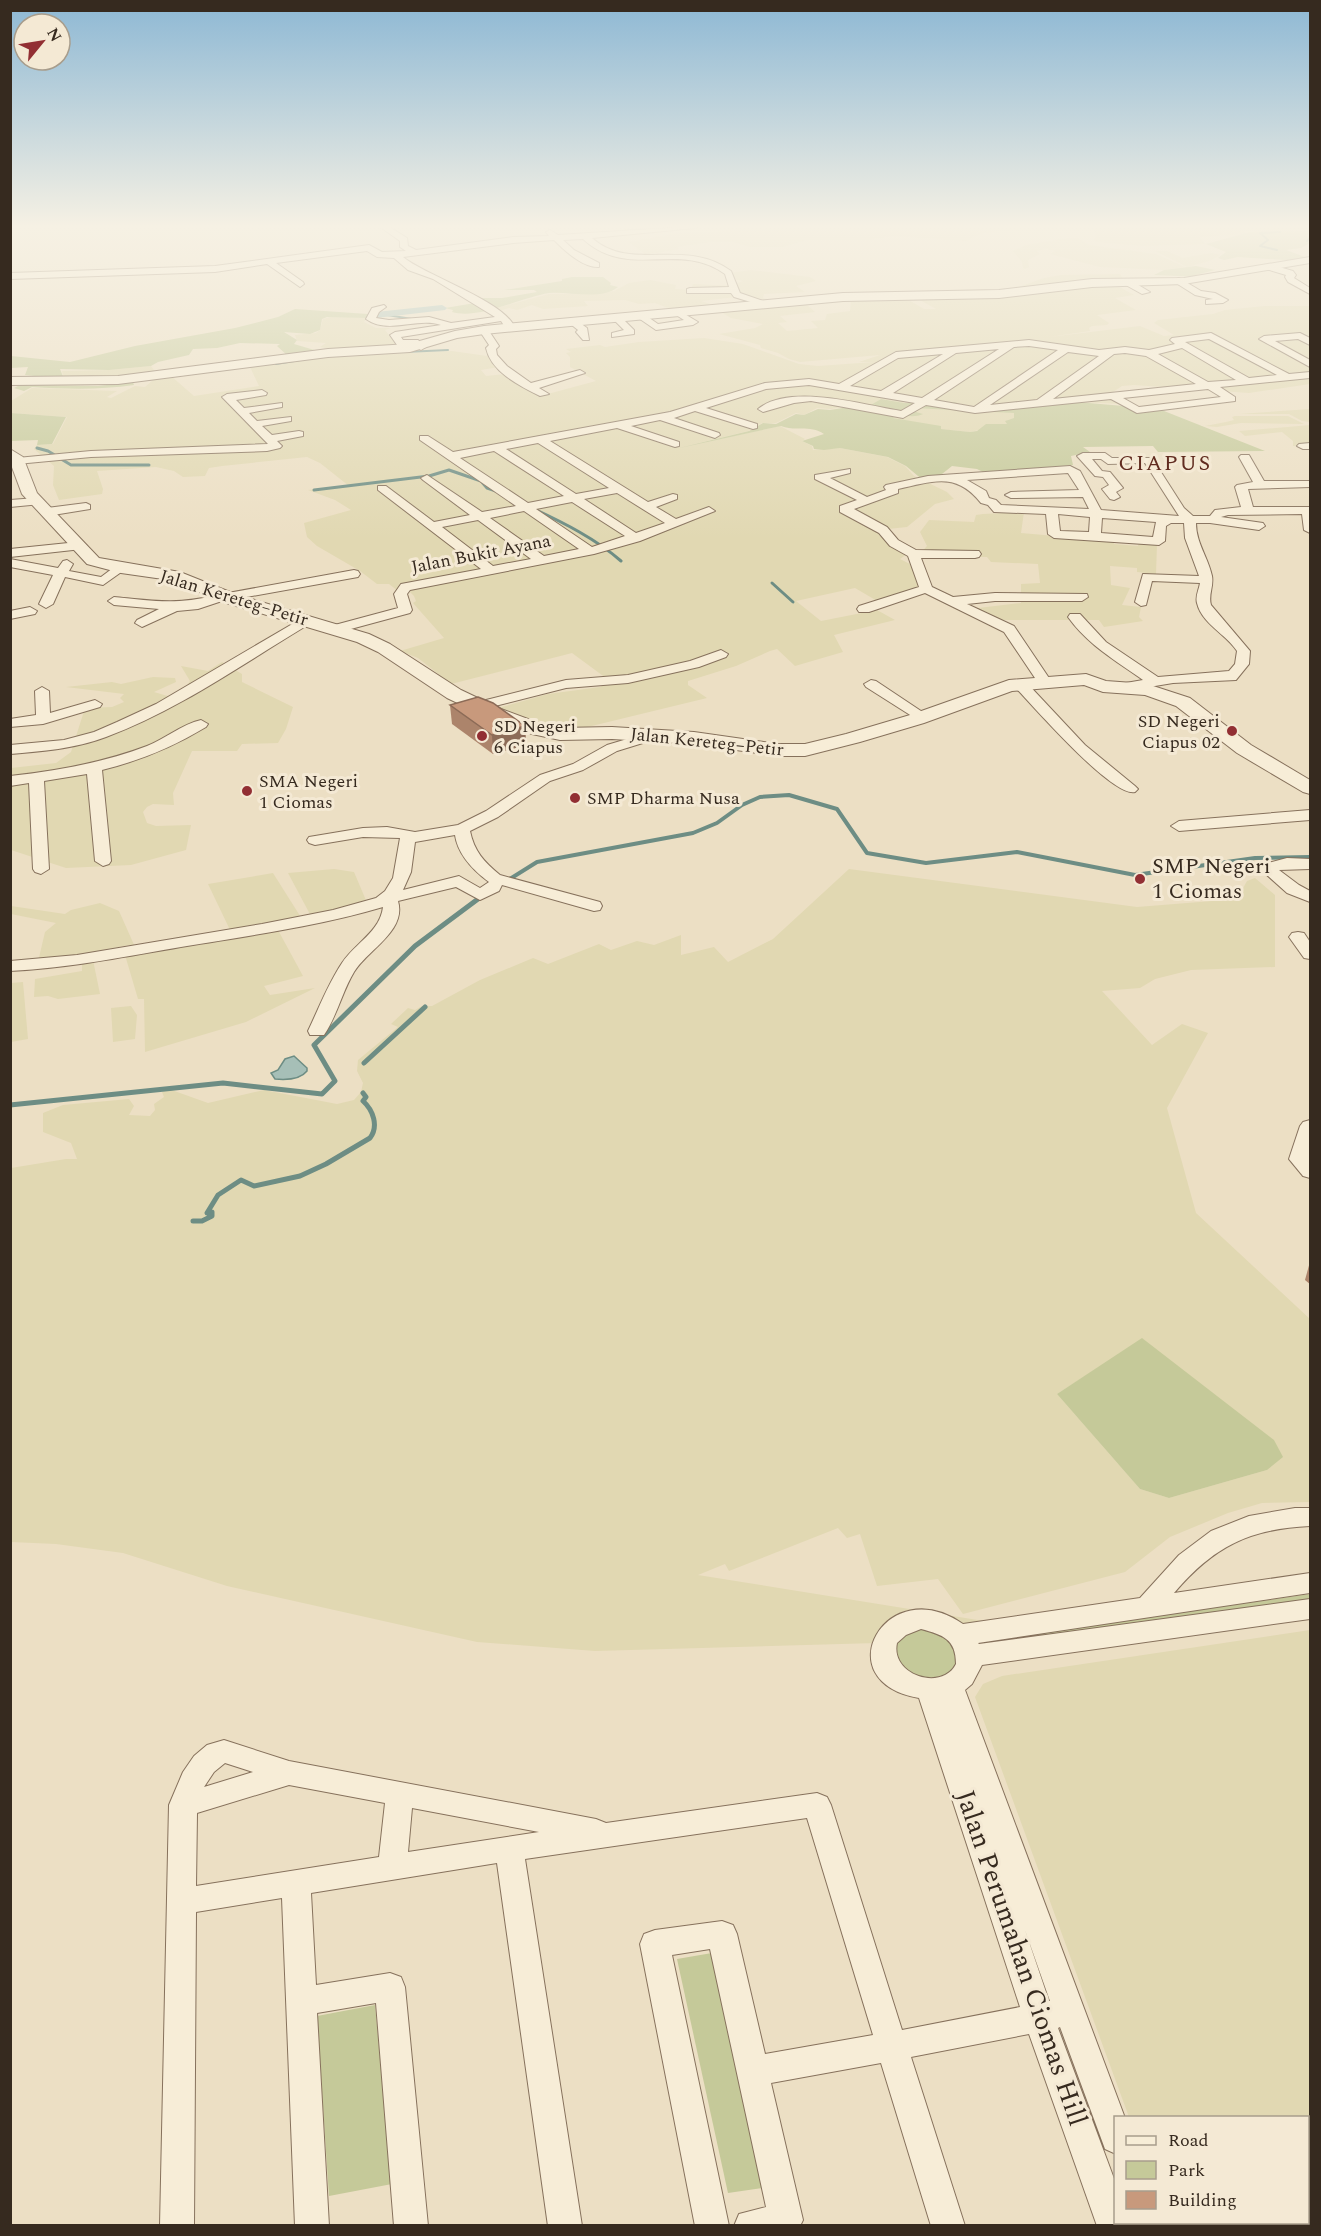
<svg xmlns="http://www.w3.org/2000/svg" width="1321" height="2236" font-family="Spectral,serif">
	<rect width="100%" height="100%" fill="#ecdfc4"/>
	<g fill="#e1d8b2" fill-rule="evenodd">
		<path d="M751,226H1293L1309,229L1262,232L1242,230L1246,234L1200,237L1205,244L1142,246L1097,242L1094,240L1096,237L1093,229L1070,226L1033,227L983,233L966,241L894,236L867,240H807L783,247H750L733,242H711L677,247L679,249L646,255L629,242L678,233L736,231Z"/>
		<path d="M1067,238H1078L1089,245L1156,254L1185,267L1164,270L1100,267L1050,254L1055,251L1046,249L1037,251L1040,254L1028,260L1029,267L1025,269L1023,268L1022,262L1013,251L1026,245Z"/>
		<path d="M1155,251H1167L1183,258L1211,253L1221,255L1209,261L1187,267Z"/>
		<path d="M751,270L810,277L816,281L796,286L805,292L764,294L763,298L781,303L768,305L741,297L735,284L743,281L733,279L730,273Z"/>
		<path d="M1120,274L1125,282L1016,288L1044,278L1061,275Z"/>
		<path d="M650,280L676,285L675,289L691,290L693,284L734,286L736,297L701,301L722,308L681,313L655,303L639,304L625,300L584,301L588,306L543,309L532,305L517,310L509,308L499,311L493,309L549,294L601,293L614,291L629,283Z"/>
		<path d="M1116,285L1134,295L1115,298L1136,310L1097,315L1109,323L1107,325L1092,326L1089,328L1090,331L1049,337L1140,326L1164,336L1174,335L1154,323L1158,320L1213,314L1225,310L1265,306H1310V384L1249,393L1134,385L1122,386L1113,392L1122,404L1076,402L1015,409L966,405L954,402L929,401L930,398L902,403L881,399L862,410L848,406L831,409L817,408L804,415L796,413L776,423H762L748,431L675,449L780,426L805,439L802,441L812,446L813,450L840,448L887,457L905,466L914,476L947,492L954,499L935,504L907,527L888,529L907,554L900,559L914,566L923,590L884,605L855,588L796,601L821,621L877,610L895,620L834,635L843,652L795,666L777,649L770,651L736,666L688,681V685L707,698L571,731L561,732L498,708L548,694L600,687L610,681L572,653L451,684L418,658L400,651L444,638L413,603L416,601L414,596L409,591H398L389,584H377L360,571L317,546L307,537L304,523L351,510L335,500L308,490L349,486L320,463L307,457L222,466L209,468L205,476L183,477L174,471L156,467L97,471L103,489L102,494L59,500L53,485L54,466L34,449L37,445L53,444L67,417L11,413V401L32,388L117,391L107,397L111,398L135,386L145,387L153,380L171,376L194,396L259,386L250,367L321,358L425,352L452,351L487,356L499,367L481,370L486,376L505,374L544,395L596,381L570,367V357L566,353L571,352L566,349L600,345L605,347L639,342L704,338L743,344L799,364L818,366L874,362H859L880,355L800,362L789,359L778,353L761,348L760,345L719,334L755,328L763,324L731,318L721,312L805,303L815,312L780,316L787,322L778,323L787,331L818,328L811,321L825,320L827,314L850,311L851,299H907L924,309H936L918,299Z"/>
		<path d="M335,316L367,318L364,322L376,328H391L385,330L396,344L336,350L320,347L326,343L297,341L295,335L316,333L320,330L323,319Z"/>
		<path d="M151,366L156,373L146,375L64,379L62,371L109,370Z"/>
		<path d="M913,408L990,410L1014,413V419L1007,420L1008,424L970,432L940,429L893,418L896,416L922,414L913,411Z"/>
		<path d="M1310,409V422L1302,421L1289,414H1239Z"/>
		<path d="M1235,416H1288L1304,424L1241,423L1217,427L1205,426L1226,422L1234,420L1232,417Z"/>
		<path d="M1310,425V447L1293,446V441L1282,432L1245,436L1239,431Z"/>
		<path d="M1024,512L1021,533L1113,541L1114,544L1138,546L1139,542L1157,544L1156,574L1137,572V568L1110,566L1111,585L1130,588L1122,605L1141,607L1139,617L1143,621L1104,627L1099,620H989L970,609L1021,603V584L1040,583L1038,564L991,562L987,557L918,556L927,546L920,532L929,520L974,522L976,515L983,514Z"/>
		<path d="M222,662L242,674V682L293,707L286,729L278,743L242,744L237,751H192L173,793L174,805L153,804L147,807L143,812L147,823L156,826L191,825L186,850L131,865L66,868L11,850V768L56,763L71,752L85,708L112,707L124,702L120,698L124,694L66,687L112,682L121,684L153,677L175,678L176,682L154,692L171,697L186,687L190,681L181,666L208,671Z"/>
		<path d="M334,869L354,872L368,905L312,918L288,873Z"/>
		<path d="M849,869L1137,907L1237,899L1247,881L1255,878L1275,895V967L1191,970L1155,979L1140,988L1102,991L1152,1045L1182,1024L1208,1033L1167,1108L1196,1213L1310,1319V1502L1262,1503L1228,1513L1170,1537L1125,1572L963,1614L938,1579L877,1586L860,1534L847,1538L838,1528L729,1571L725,1564L698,1575L1084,1637L595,1651L477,1642L227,1586L123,1553L56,1544L11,1542V1168L66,1159H77L71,1143L43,1132V1113L63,1105L129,1099L134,1106L129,1115L150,1116L155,1110L154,1104L164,1097L162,1092L166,1088L208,1103L264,1090L337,1104L354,1100L361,1092L363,1083L357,1071L358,1060L398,1027L391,1024L408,1008L415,1010L422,1006H432L480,980L533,958L548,964L599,944L611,950L637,941L654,945L681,935V955L714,947L728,962L773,939ZM1143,1339L1267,1470L1169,1498L1140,1489L1057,1394Z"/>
		<path d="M273,873L302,919L231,932L208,884Z"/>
		<path d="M100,903L119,911L135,947L129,945L38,962L45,932L56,923L11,914V906L65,914L71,910Z"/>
		<path d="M278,930L303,976L264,986L270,995L315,988L246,1022L145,1052L144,999H138L125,955Z"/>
		<path d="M93,960L100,994L58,999L48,996L34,997L35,979L82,971V962Z"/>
		<path d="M23,982L28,1039L11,1042V983Z"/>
		<path d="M131,1006L137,1015L135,1039L113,1042L111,1008Z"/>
		<path d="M1310,1630V2225H1168L1167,2223L1308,2222V2118L1129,2117L975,1697L983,1684L1002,1676Z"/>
	</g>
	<g fill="#c5c999" fill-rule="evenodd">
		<path d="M1310,231V243L1301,248L1286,250L1305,257L1301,261L1238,257L1224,260L1218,258L1226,252L1206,244L1250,232Z"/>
		<path d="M1196,266L1215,270L1196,275L1203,277L1154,275L1164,270Z"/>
		<path d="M572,277H603L611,283L610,285L618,287C601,301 569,291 549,293C522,297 479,320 452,312L453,310L445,308L475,303L482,298H502L537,292L534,290H504L562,281V279Z"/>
		<path d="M295,309L368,314L367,318L327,317L322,319L320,330L310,334L284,332L297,340L294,344L321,352L289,357L277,346L280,344L240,343L217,348L193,349L189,355L158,362L151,366L109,370L60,369L64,379L25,375L28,367L11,368V356L70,362L135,346L235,328L278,317Z"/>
		<path d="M133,382L134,385C100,390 66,389 32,387L24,391L14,388L20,385L98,386Z"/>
		<path d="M881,399L904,403L955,402L966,406L1016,409L1077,402L1159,409L1265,451L1158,452L1153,446L1083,447L1090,452L1071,456L1073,465L1051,467L1042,471L989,475L977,469L952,466L937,478L924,481L906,466L888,457L840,448L824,450L814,449L813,446L802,441L824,434C809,424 795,432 781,426L675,449L749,431L763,423L776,424L796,414L804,415L818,409L830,410L849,407L862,410ZM913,408L1014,413V418L1005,421L1007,424H986L977,431L970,432L941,429V426L893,418C902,413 913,419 923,414L913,411Z"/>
		<path d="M11,413L66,417L52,444L37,445L38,440L11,441Z"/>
		<path d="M1142,1338L1274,1440L1283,1457L1267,1470L1169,1498L1140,1489L1057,1394Z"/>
		<path d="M1310,1594V1602L990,1644L992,1640Z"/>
		<path d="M929,1628L953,1640L961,1660L946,1678L919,1680L895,1662L897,1638L906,1631Z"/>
		<path d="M712,1953L770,2187L728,2193L677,1959Z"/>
		<path d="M375,2005L392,2184L329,2196L317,2016Z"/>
	</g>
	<path fill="#a6bfb7" stroke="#6d8d84" stroke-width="1.5" d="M294,1056L307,1068V1071C300,1080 286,1080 275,1079L271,1073L278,1070L285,1059Z"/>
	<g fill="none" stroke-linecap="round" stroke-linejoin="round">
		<g stroke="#6d8d84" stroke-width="2">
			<path d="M1307,241L1310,237"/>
			<path d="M1277,250L1260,246L1268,240L1260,233L1280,232"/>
			<path d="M387,315L412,319"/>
			<path d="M405,352L448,350"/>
			<path d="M276,364L300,360"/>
		</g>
		<g stroke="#6d8d84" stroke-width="3">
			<path d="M37,448L48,451L71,465H149"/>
			<path d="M314,490L429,476L449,470L481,481L487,488L499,492"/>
			<path d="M534,509C564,523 596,539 621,561"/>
			<path d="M772,583L793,602"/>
		</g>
		<path stroke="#6d8d84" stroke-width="4" d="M505,882L537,862L693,833L717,823L742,805L760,797L789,795L837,809L867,853L926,863L1017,852L1135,875L1255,858L1310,857"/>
		<g stroke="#6d8d84" stroke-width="5">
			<path d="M364,1063L425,1007"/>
			<path d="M10,1105L223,1083L322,1094L335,1081L314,1045L415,946L482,896"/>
			<path d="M193,1221H202L212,1216V1212L207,1213L218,1195L241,1180L254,1186L300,1176L326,1164L370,1138C379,1126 373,1110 363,1101L366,1097L363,1093"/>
		</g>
		<path fill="#a6bfb7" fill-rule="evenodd" d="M442,305L447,308L445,310L376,318L371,315L376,312Z"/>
		<g stroke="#86715c" stroke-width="2">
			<g id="minor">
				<path d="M379,226H388L407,238L408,246L416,250L513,237L549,236L546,232L550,230L558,235L699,226L695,228L592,238C631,273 685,237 731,271L740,293L772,304L767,307L734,297L731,293H687V289L690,288L729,287L725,274C678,240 629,281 583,239L563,240L574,250L599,263V267C583,268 565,251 554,240L513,243L403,257C426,276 505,301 515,328L507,330L501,321L401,337L403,340H418L426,347L421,350L413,345H397L390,335L395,332L441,325C417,317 388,335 366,319L372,308L384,305L386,307L379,312L376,318L389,320L429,317L451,323L495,317L433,279L408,270L394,258L377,257L367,251L276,263L303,282L304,284L300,287L267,264L215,272L10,279V273L215,266L369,245L382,252L406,251L400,247V241Z"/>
				<path d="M1269,264L1293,271L1296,275L1294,278L1310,288V294L1288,282L1285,277L1286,275L1266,269L1265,267Z"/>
				<path d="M1179,278L1201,291L1215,293L1228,300L1223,303L1206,304V300L1213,299L1195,295L1176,283V279Z"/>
				<path d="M1124,280H1130L1150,292L1142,294L1124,284Z"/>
				<path d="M678,310L698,322L693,325L656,330L637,317L645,315L658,324L684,320L673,313Z"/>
				<path d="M616,318H622L634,330V334L612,337V333L624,330L614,320Z"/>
				<path d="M570,320H576L587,328L589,340H583L576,332L578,330L568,322Z"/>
				<path d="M481,328H487L499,346L496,349L497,355L507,366L531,383L580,370L585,373L539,388L549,394L540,396C520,386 491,372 486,348L489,345L479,330Z"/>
				<path d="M1211,333L1289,374L1310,372V378L1220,387L1235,397V401L1137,413L1111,399L975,413L926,405L903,418L811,401L794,403L763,412L758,409C790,383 863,405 901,411L915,403L809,385L766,389L706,408L757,424V428L753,429L695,411L674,418L719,433L720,435L715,438L660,420L631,426L679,442V446L675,447L617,428L550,441L648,502L673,494L677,495V499L656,507L676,519L709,507L715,511L640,541L594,554L410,590L407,594L412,610L410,613L336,633L329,629L331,626L398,608L394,594L401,584L481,569L378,490V486H386L434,522L470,515L423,480L421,478L427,475L482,512L516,506L420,440V436H428L453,452L670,412L765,383L809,379L839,384L896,352L1029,340L1099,350L1125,347L1149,350L1175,344L1170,340L1172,338ZM1209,339L1277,375L1249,378L1185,342ZM1029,346L1058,350L974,407L934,400L1014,347ZM1182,348L1236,380L1208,382L1158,354ZM999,349L922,398L893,393L956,353ZM1068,352L1099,356L1037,400L990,405ZM1125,353L1146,356L1196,384L1053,399L1114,354ZM943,354L881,391L850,386L898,358ZM1208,389L1221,397L1139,407L1123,398ZM538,443L609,488L576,494L506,449ZM494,451L564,496L528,503L460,458ZM617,493L665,523L636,533L584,499ZM572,502L625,536L592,547L536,509ZM524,511L579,549L544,556L490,518ZM478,520L531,559L493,566L442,527Z"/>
				<path d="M1300,333L1310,338V345L1298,339L1275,341L1310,360V367L1259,339L1264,336Z"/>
				<path d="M262,390L267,393L266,395L236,400L244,408L282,403V407L249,413L257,421L291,417V421L262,426L272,435L299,431L303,432V436L277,441L282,446L280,448L267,451L91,457L17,464L11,461L17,458L91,451L268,444L222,397L227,394Z"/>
				<path d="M1310,443V449H1303L1297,446L1299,444Z"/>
				<path d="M1083,453H1105L1112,458H1152L1184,508L1193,516H1210L1215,510L1241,507L1235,487L1237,485L1253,482L1239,457L1241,455H1249L1264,481H1310V487L1248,489L1253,507H1310V533L1304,530L1302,514L1228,515L1221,517L1263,523L1265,526L1259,530L1210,523H1196C1196,543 1208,557 1212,576C1214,586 1208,595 1211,605L1250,651L1249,664L1236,680L1173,683L1125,691L1120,690L1118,687L1120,684L1143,680C1115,660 1088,645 1068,617L1070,614H1080L1106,642L1158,677L1229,671L1235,664L1237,651C1226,634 1202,624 1197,603C1195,596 1199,590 1200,583L1152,581L1146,605L1141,606L1135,602L1143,574L1199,576L1185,538L1184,523H1171L1166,526L1165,541L1159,545L1054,538L1048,534L1046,514L994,512L988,505L981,503C956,472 935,481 898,489V493L854,509L887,527L898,540L916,550L979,551L981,554L979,557L975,558H921L932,587L953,597L995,593L1087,594L1088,597L1082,601H995L967,604L1014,626L1051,681L1049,684H1039L1004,632L925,593L869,612H859L857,609L859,606L919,587L908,556L890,546L879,533L840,512V506L857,500L815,479V475L850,469V473L830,478L867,497L886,490L884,487L886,485L928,476L1070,466L1080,471L1101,510L1179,516L1145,463L1108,464L1101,459H1092L1102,471L1110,472L1123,488L1116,492L1120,497L1114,500L1110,499L1102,489L1109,485L1103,477L1095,476L1077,456ZM1068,473L1079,490L1011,492L1005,495L1011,498L1083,497L1089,509L1001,505L996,500L989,498L986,491L967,480ZM1058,514L1090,517L1089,532L1060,531ZM1102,518L1156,522L1153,537L1101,533Z"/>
				<path d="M37,498L43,502L41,504L10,507V500Z"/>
				<path d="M86,503L90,505V509L47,516L41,512L47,508Z"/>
				<path d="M78,542L82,543V549L10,557V549Z"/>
				<path d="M10,559L58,568L63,561L67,560L73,564L69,571L101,577L117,565H125L127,568L103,585L65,577L53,604L46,608L39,604L53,575L10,567Z"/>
				<path d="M354,570L358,571L360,574L358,577L219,602L198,609L177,611L142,627L135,623L137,620L159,609L114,605L108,601L114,597C155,601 176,605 217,595Z"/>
				<path d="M30,607L37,611L35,614L10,619V611Z"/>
				<path d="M306,616L313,620L311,623C244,663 179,710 106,737C75,749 42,751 10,754V745L64,740L94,732L117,722L156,704Z"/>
				<path d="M721,650L728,654L726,657L699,667L628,683L566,688L479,710L472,706L474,703L566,680L628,675L690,661Z"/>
				<path d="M871,680L876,681L930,717L928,720H918L866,687L864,684Z"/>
				<path d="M1020,680L1025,681L1085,745L1135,786L1138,789L1135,792C1113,798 1033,706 1015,687L1013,684Z"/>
				<path d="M42,687L49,691L50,713L95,700L102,704L100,707L43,724L10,727V719L36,715L35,691Z"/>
				<path d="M201,720L208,724L206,727C173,747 139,761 102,770L111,861L109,864L103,866L95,861L87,774L44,781L49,869L41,874L35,872L33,869L29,783L10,786V776C57,771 102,763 147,746C165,739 182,724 201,720Z"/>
				<path d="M654,731L661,735L659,738L617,751L583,770L550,781L498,817L470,831C474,851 484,862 500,875L600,902L602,906L600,910L594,911L502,885L499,891L480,900L456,887L398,901C407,931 367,950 354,972C342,992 337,1016 324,1035H310L308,1031C319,1008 328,984 342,963C355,943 380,932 383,907C319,926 253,935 187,946C128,956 70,968 10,971V961L77,955L262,924L333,910L376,898L385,891L393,878L400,838L363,837L315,845L309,843L307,840L309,837L363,828L387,827L415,832L458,825L486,811L540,775L573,764L607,745ZM455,835C458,855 473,870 489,882L480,888L459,876L403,890L411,872L415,842Z"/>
				<path d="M1310,810V820L1179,831L1171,826L1179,821Z"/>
				<path d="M1287,858L1310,859V869L1279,870L1299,885L1310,891V902L1287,893L1259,868L1261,865Z"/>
				<path d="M1298,932L1304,933L1310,942V959L1304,958L1289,937L1292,933Z"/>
				<path d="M1310,1120V1178L1303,1176L1289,1159L1300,1126L1303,1122Z"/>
				<path d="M1295,1508H1310V1526C1249,1529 1214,1546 1174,1593L1310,1573V1593L978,1643L979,1644L1310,1599V1619L982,1665L972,1684L965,1690L1125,2118H1116V2154L1105,2149L1060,2027L1058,2028L1116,2184V2222H1129L1131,2226H1097L1029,2034L911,2057L965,2226H931L881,2063L771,2083L803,2220L800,2226H734L739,2214L766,2207L710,1949L672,1955L729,2226H695L640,1944L644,1934L655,1930L722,1921L733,1925L737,1934L765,2054L873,2035L807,1818L525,1859L582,2226H548L497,1863L311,1893L316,1985L390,1973L401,1977L405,1987L428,2226H394L376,2003L317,2013L329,2226H295L282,1898L196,1912L194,2226H160L169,1805L183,1772L194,1756L207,1745L224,1740L289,1761L596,1819L606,1823L817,1793L827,1797L831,1805L902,2030L1020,2007L919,1698C824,1682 886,1570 963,1624L1140,1598L1179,1555L1211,1531L1249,1516ZM921,1629C943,1635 956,1639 956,1664C942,1692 890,1675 897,1643L906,1635ZM225,1763L253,1772L204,1787L214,1772ZM289,1785L385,1803L379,1857L196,1886L197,1813ZM412,1808L539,1832L408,1852ZM1025,1930L1050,2001H1049Z"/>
				<path d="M1130,2222H1164L1165,2226H1131Z"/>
			</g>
		</g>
		<g stroke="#86715c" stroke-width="2">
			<g id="tertiary">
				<path d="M1310,257V263L1184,284L1092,287L999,298L843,301L484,334L457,338L410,352L328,357L118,384L10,385V377L118,376L328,349L409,344L455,331L484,326L843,293L999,290L1092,279L1184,278Z"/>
				<path d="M10,449L23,457L37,493L99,558L180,572L235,594L369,634L390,644L461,690L501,709L544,725L560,728L612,727L694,732L778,744H805L846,734L910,715L1009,680L1086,674L1106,681L1147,684L1190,698L1251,745L1310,780V794L1303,792L1237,753L1176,706L1145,695L1103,692L1084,685L1012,691L924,723L860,742L805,756H778L694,744L612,739L560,740L532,734L487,717L447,698L378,652L357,642L223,602L170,580L121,573L87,564L22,494L10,462Z"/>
			</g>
		</g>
		<use href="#minor" fill="#f7edd7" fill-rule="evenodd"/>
		<use href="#tertiary" fill="#f7edd7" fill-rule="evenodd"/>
	</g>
	<g fill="#ac846b">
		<path d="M450,705L525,726L526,745L493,754L452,724Z"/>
		<path d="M1311,1258V1285L1305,1280Z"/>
	</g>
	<path fill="#8c6b57" d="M525,726L526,745L493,754L492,735Z"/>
	<path fill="#c8997c" stroke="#8c6b57" stroke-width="1.5" d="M478,697L493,703L525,726L492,735L450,705Z"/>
	<linearGradient id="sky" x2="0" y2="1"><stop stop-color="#8db8d4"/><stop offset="0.42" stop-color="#f6f1e4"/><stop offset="1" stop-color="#f6f1e4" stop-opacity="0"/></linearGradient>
	<rect width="1321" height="539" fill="url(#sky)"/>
	<g fill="#922f33" stroke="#f4e9d4" stroke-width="2">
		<circle cx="1232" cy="731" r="6"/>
		<circle cx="482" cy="736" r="6"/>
		<circle cx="247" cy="791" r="6"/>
		<circle cx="575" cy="798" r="6"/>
		<circle cx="1140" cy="879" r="6"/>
	</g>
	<g text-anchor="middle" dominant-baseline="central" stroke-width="6" stroke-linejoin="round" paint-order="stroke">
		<g font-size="18" fill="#362a1f" stroke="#f4e9d4">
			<text transform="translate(481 554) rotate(-11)">Jalan Bukit Ayana</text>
			<text transform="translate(234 598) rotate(17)">Jalan Kereteg–Petir</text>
			<text transform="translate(707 742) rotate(6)">Jalan Kereteg–Petir</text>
		</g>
		<g font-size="18" fill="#362a1f" stroke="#f4e9d4" text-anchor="start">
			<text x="1220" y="721" text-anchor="end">SD Negeri<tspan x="1220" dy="21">Ciapus 02</tspan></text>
			<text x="494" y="726">SD Negeri<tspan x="494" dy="21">6 Ciapus</tspan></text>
			<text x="259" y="781">SMA Negeri<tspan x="259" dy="21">1 Ciomas</tspan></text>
			<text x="587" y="798">SMP Dharma Nusa</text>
		</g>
		<g font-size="22" letter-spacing="1.5" fill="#612c20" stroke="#f4e9d4">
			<text x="1165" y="463">CIAPUS</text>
		</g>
		<g font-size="22" fill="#362a1f" stroke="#f4e9d4" text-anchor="start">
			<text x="1152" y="866">SMP Negeri<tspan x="1152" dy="25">1 Ciomas</tspan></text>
		</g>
		<g font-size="27" fill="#362a1f" stroke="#f4e9d4">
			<text transform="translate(1021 1958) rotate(71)">Jalan Perumahan Ciomas Hill</text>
		</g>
	</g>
	<rect width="1321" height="2236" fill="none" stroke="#362a1f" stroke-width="24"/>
	<rect x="1114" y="2116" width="195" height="108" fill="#f4e9d4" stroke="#a89d8c" stroke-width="1.5"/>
	<rect x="1126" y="2136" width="30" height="9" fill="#f7edd7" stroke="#a89d8c" stroke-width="1.5"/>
	<text x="1168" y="2146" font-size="18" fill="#362a1f">Road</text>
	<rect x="1126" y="2161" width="30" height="18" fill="#c5c999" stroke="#a89d8c" stroke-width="1.5"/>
	<text x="1168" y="2176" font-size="18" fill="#362a1f">Park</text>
	<rect x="1126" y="2191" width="30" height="18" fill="#c8997c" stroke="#a89d8c" stroke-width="1.5"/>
	<text x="1168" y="2206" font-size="18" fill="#362a1f">Building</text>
	<g transform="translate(42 42) rotate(60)"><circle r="28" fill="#f4e9d4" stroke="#a89d8c" stroke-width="1.5"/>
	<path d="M0-4.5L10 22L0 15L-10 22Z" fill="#922f33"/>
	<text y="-9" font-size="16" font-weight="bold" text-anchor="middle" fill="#362a1f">N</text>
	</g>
</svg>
